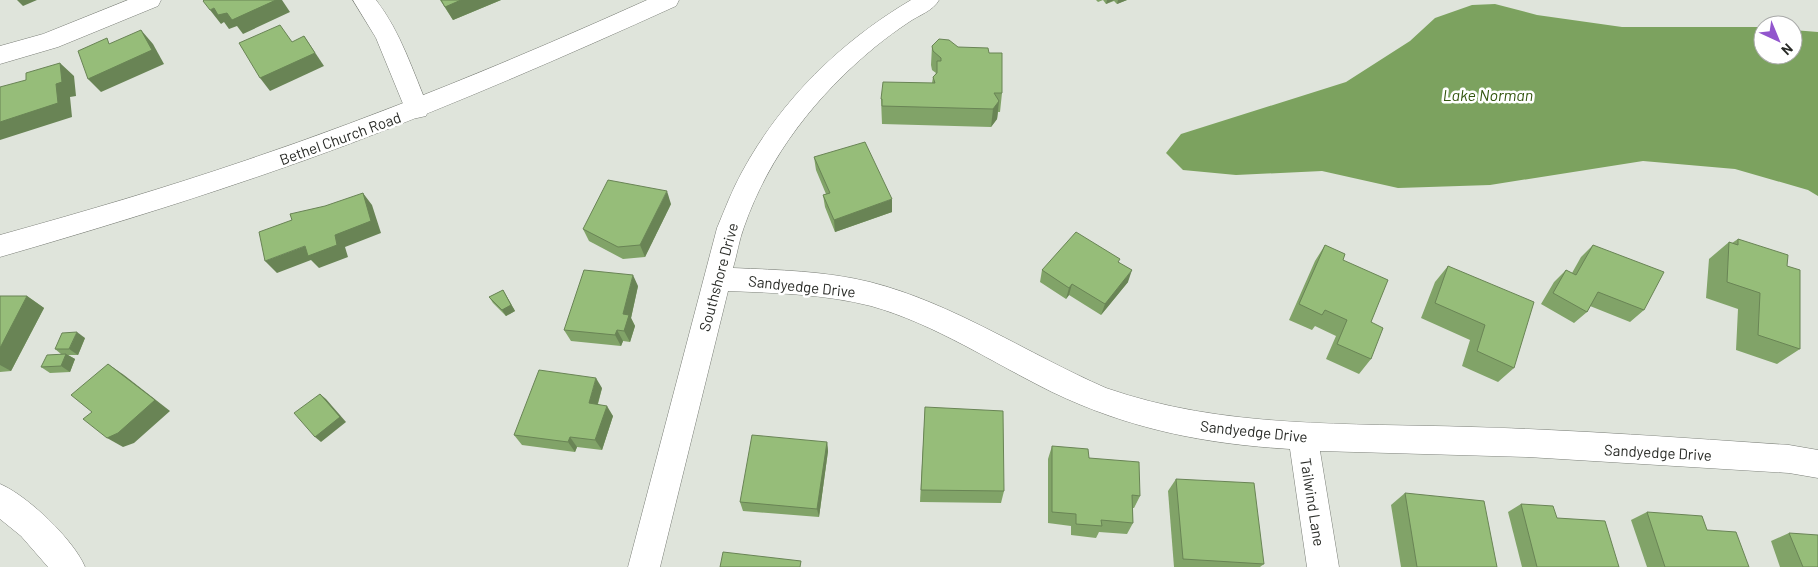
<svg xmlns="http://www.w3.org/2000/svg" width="1818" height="567" font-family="Barlow,sans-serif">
	<rect width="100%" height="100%" fill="#dfe4db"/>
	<path fill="#7ca25f" d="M1495,4L1537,15L1622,27H1763V55H1793V30L1818,32V196L1808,190L1735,169L1643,161L1490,185L1398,188L1322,171L1236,175L1183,170L1166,153L1181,134L1346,82L1410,41L1435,18L1472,5Z"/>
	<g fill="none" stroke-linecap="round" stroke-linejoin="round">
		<g stroke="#7a7e77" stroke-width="1">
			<g id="street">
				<path d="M128,0H161L158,6L58,47L0,64V46L43,34Z"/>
				<path d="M353,0H376C401,32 413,72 429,109L426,116L417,118L408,116L376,38Z"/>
				<path d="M911,0H939C933,11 919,15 909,22C897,30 886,38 875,47C817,95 769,155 744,227C739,240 737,255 733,268C779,270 825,271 870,282C953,303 1028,354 1106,388C1223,429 1350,423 1472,427C1578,430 1683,438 1789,445L1818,450V478L1789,473L1528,457L1320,451L1339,567H1307L1290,449C1205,444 1129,429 1052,392C993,363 935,324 871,306C824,294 776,293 728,291L660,567H628L717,228C725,209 732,190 742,172C781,100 840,42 911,0Z"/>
				<path d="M0,484C27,495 74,540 85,567H48L21,536L0,519Z"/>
			</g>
		</g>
		<g stroke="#7a7e77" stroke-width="1">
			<path id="secondary" d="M647,0H679L676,6C568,55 460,102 349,144C234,187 118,223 0,257V235C83,212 165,188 247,160C383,114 516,59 647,0Z"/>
		</g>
		<use href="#street" fill="#fff" fill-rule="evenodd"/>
		<use href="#secondary" fill="#fff" fill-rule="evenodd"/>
	</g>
	<g fill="#81a368">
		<path d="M440,0H501L453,20Z"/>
		<path d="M1096,0H1127L1117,4L1114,1L1106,4L1103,0L1098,2Z"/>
		<path d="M932,46L958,47L989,53L1002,93L1000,112H998L997,119L991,127L882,124L881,99L932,83L933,77L936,73L932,70L931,65Z"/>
		<path d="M814,157L892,212L835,232L825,207L823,195L826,194L816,170Z"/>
		<path d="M671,204L645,257L623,259L589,241L583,229Z"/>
		<path d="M1738,239L1787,266L1800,349L1777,364L1736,350L1738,309L1706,298L1709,259L1729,242L1732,243Z"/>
		<path d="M1325,245L1343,260L1371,322V359L1359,374L1326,359L1336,336L1315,326L1312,330L1289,320L1315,261Z"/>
		<path d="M1593,245L1644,310L1630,322L1590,306L1587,312L1574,323L1541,304L1554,282L1566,270L1572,273L1581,257Z"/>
		<path d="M1119,262L1128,282L1101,315L1069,295L1066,299L1040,282L1042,270Z"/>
		<path d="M1448,266L1514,368L1498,382L1462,366L1470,340L1421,318L1435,282Z"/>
		<path d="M638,286L631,318L635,326L630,342L623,341L621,346L571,341L564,330Z"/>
		<path d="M503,290L515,311L506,316L493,303L489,297Z"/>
		<path d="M0,296H27L44,308L11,371L0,372Z"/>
		<path d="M85,338L78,355H68L75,359L70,372L50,373L41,367L61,354L55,349Z"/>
		<path d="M602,388L598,404L613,416L602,450L577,447L575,452L522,445L514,435Z"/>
		<path d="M925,407L1004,491L1001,503L920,502Z"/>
		<path d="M827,442L828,451L819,517L743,511L740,502Z"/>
		<path d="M1052,446L1089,458L1140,496L1134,508H1133V523L1127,534L1099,532L1096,538L1071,535V526L1048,523V459Z"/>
		<path d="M1176,479L1264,564L1260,567H1174L1168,491Z"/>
		<path d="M1405,493L1497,567H1401L1391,505Z"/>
		<path d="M1521,504L1557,518L1619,567H1522L1508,512Z"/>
		<path d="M1647,512L1707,530L1749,567H1647L1631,520Z"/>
		<path d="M1789,533L1818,567H1780L1771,541Z"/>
	</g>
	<g fill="#698455">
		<path d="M17,0H37L23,6Z"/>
		<path d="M276,0H282L290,12L243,34L237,26L229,29L224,22L221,24L210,10L214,8Z"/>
		<path d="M461,0H501L453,20L445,7Z"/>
		<path d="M1107,0H1114L1106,4Z"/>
		<path d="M1118,0H1127L1117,4Z"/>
		<path d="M141,30L153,44L164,64L101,92L88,79Z"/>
		<path d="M304,36L324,66L270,91L260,78Z"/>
		<path d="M60,63L74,76L76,96L70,97L72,117L0,140V122Z"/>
		<path d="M999,101L997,119L991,127L993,109Z"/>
		<path d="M667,191L671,204L645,257L640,245Z"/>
		<path d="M363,193L372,205L381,233L345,247L348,257L319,268L311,260L277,273L265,261L335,235Z"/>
		<path d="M892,199V212L835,232L834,220Z"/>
		<path d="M1132,270L1128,282L1101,315L1105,304Z"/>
		<path d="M633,275L638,286L631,318L635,326L630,342L624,331L623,314Z"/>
		<path d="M1072,284L1069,295L1066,299L1069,288Z"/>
		<path d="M503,290L515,311L506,316L502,310Z"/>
		<path d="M27,296L44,308L11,371L0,365V348Z"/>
		<path d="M617,330L623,341L621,346L615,335Z"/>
		<path d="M77,332L85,338L78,355L69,349Z"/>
		<path d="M66,354L75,359L70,372L61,366Z"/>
		<path d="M108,364L124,375L170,411L134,443L123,447L107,438Z"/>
		<path d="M596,378L602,388L595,413L589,403Z"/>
		<path d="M320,394L326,399L346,422L321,442L315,437Z"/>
		<path d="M607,406L613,416L602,450L595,440Z"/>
		<path d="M570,437L577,447L575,452L568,442Z"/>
		<path d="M827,442L828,451L819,517L817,509Z"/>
	</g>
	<g fill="#96bd79" stroke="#698455">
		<path d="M204,0H276L232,20L227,13L218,15L214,8L210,10L203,1Z"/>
		<path d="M441,0H461L445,7Z"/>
		<path d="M280,25L292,42L304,36L315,53L260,78L239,43Z"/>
		<path d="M141,30L152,50L88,79L78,51L107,38L109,44Z"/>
		<path d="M939,39L949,40L958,47L988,48L989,53H1002V93H994L999,101L993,109L882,106V99H881L883,82L935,83L933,77L937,73V61H941V58L933,51L932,46Z"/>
		<path d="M60,63L62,82L56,84L58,103L0,122V87L26,80V73Z"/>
		<path d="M865,142L892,199L834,220L823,195L830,193L814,157Z"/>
		<path d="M608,180L667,191L640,245L618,247L583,229Z"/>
		<path d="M363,193L371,221L335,235L337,245L308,256L305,246L265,261L259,232L292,220L290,214L325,206Z"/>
		<path d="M1076,232L1120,259L1118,262L1132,270L1105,304L1072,284L1069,288L1042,270Z"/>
		<path d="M1738,239L1788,255L1787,266L1800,270V349L1758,335L1760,293L1727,282L1729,242L1738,245Z"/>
		<path d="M1325,245L1345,254L1343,260L1388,280L1371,322L1383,328L1371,359L1337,344L1347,320L1325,310L1322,315L1299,304Z"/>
		<path d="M1593,245L1664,272L1644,310L1598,292L1587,312L1553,293L1566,270L1576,275Z"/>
		<path d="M1448,266L1534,302L1514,368L1477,351L1485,325L1435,303Z"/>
		<path d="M584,270L633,275L623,314L629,315L624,331L617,330L615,335L564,330Z"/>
		<path d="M503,290L511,305L502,310L489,297Z"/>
		<path d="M0,296H27L0,348Z"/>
		<path d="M77,332L69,349H55L62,333Z"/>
		<path d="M66,354L61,366L41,367L47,355Z"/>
		<path d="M108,364L155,400L118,433L107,438L83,419L92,412L71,395Z"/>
		<path d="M539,370L596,378L589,403L607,406L595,440L570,437L568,442L514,435Z"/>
		<path d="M320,394L340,417L315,437L294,413Z"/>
		<path d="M925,407L1003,411L1004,491L921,490Z"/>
		<path d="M752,435L827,442L817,509L740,502Z"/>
		<path d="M1052,446L1088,449L1089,458L1139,462L1140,496L1132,495L1133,523L1101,520L1102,526L1076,524V514L1052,512Z"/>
		<path d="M1176,479L1254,483L1264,564L1183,559Z"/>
		<path d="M1405,493L1484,501L1497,567H1417Z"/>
		<path d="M1521,504L1553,506L1557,518L1605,521L1619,567H1537Z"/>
		<path d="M1647,512L1702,516L1707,530L1736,532L1749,567H1665Z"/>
		<path d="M1789,533L1818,535V567H1803Z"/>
		<path d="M723,552L801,561L800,567H720Z"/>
	</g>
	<g text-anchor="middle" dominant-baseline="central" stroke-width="5" stroke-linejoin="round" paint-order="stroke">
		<g font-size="15" fill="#292b27" stroke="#fff">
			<text transform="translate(340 138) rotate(-20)">Bethel Church Road</text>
			<text transform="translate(718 277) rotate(-75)">Southshore Drive</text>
			<text transform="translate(802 286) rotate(6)">Sandyedge Drive</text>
			<text transform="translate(1254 431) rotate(6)">Sandyedge Drive</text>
			<text transform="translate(1658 452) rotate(3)">Sandyedge Drive</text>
			<text transform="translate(1313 502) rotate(81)">Tailwind Lane</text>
		</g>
		<g font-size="16" font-style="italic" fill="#33560e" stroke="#fff">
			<text x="1488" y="94">Lake Norman</text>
		</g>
	</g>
	<g transform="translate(1778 40) rotate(136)"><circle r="24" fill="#ffffff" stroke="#a9aaa9"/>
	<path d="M0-4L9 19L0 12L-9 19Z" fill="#9256cd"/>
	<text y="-8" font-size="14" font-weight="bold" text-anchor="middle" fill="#292b27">N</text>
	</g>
</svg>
